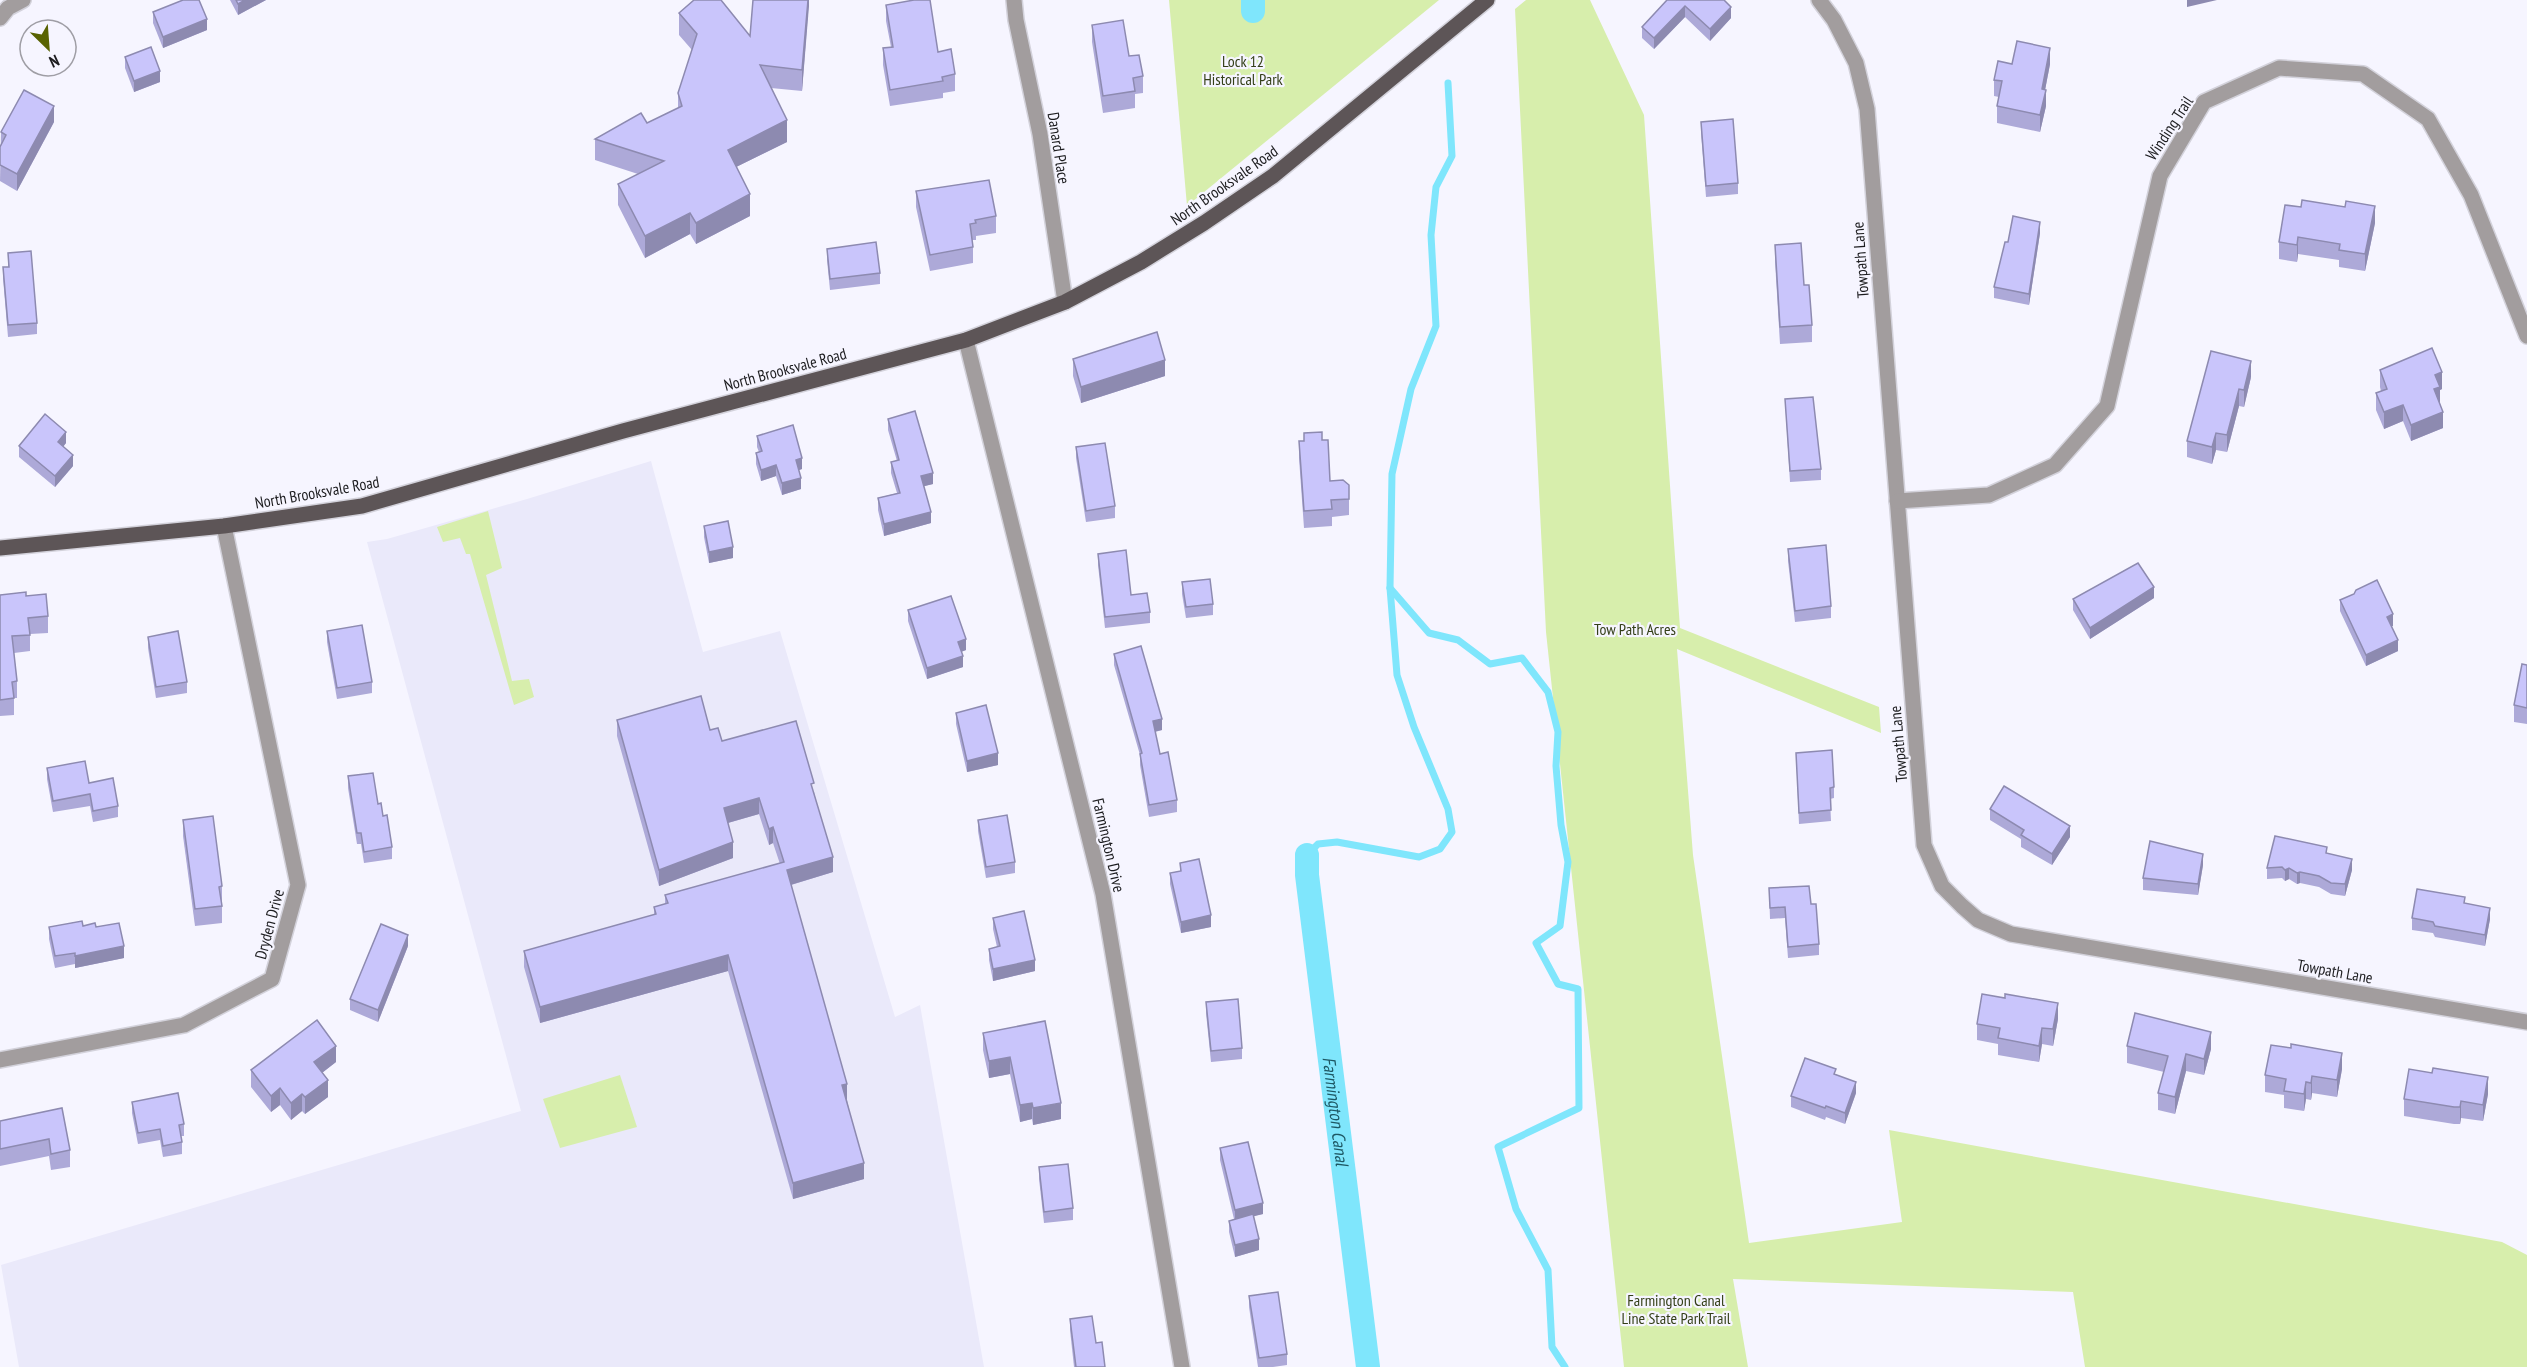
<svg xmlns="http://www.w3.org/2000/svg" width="2527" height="1367" font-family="'PT Sans Narrow',sans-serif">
	<rect width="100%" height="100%" fill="#f6f5ff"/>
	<path fill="#eae9fa" d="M651,461L703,652L780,631L895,1017L920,1005L984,1367H19L1,1265L521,1111L367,542L387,539L527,499Z"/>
	<g fill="#d7eeac">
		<path d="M1169,0H1439L1187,206Z"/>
		<path d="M1526,0H1590L1644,115L1680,628L1879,707L1881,733L1677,649L1693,855L1749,1243L1902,1222L1889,1130L2502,1242L2527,1255V1367H2085L2073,1292L1733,1279L1748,1367H1624L1546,632L1515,9Z"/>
		<path d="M488,511L502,568L486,575L512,681L529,679L534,697L514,705L470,554H466L460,538L443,542L437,527Z"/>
		<path d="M620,1075L637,1127L560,1148L543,1099Z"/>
	</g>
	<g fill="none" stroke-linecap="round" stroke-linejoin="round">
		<g stroke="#7fe6fc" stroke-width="7">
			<path d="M1390,588L1429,633L1458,640L1490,664L1522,658L1548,692L1558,732L1556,766L1561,825L1568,862L1560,926L1536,943L1558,984L1578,989L1579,1108L1498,1147L1516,1209L1548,1270L1552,1347L1565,1367"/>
			<path d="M1307,855L1318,844L1337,842L1419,857L1440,849L1452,832L1448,809L1414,727L1397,675L1390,588L1392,474L1411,389L1436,326L1431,235L1436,187L1452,156L1448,83"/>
		</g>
		<g stroke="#7fe6fc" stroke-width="24">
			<path d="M1253,0V11"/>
			<path id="s1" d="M1307,855V875L1368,1367"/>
		</g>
		<g stroke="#d3d2db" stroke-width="18">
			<g id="minor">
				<path d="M1014,0L1016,20L1040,134L1065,302"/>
				<path d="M1819,0L1834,20L1856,63L1867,109L1924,845L1942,886L1962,906L1978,920L2011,934L2527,1022"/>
				<path d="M0,18L8,8L23,0"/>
				<path d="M966,340L1103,894L1182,1367"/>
				<path d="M1897,501L1989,495L2055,465L2107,406L2160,176L2204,102L2279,68L2363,74L2428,119L2471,195L2527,336"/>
				<path d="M0,1060L184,1025L272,979L298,885L224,526"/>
			</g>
		</g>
		<g stroke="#d3d2db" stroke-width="18">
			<path id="major" d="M0,548L224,526L362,506L623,431L966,340L1065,302L1141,262L1204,223L1273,176L1487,0"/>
		</g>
		<use href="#minor" stroke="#a29d9e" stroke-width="15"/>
		<use href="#major" stroke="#5d5557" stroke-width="15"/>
	</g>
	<g fill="#ada9d8">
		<path d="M230,0H266L238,15Z"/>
		<path d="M809,0L802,91L771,88L787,142L736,167L750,216L696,244L690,234L645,258L618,205V184L638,174L595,160V139L647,123L678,108V93L692,50L679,35V13L750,36Z"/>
		<path d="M1667,0L1731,18L1710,41L1685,17L1654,49L1642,38V27Z"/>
		<path d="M886,5L938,52L955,74V91L943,93V98L890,106L883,65V48L891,47L886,21Z"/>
		<path d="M153,12L207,30L163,48L153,23Z"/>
		<path d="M1092,25L1129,56L1143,76V93L1135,94V108L1103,113L1092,42Z"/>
		<path d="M125,57L160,82L134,92L125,68Z"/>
		<path d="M2012,64H2050L2045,90L2046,106L2040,132L1997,123V106L1999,97L1994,96V80Z"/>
		<path d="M54,122L17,191L0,181L1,132Z"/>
		<path d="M1701,122L1738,183V194L1706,197L1701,133Z"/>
		<path d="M916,191L996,216V233L976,236V240H972L973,247V263L930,271L916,207Z"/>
		<path d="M2285,205L2375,223L2365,271L2339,267V260L2298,254L2297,262L2279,259V242Z"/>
		<path d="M2040,233L2029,305L1994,298V287L2008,242Z"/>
		<path d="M1775,245L1804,285L1812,325V342L1780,344L1775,261Z"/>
		<path d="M827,249L880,273V284L830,290L827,260Z"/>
		<path d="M8,253L37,323V334L8,337L3,278V267H8Z"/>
		<path d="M1073,359L1165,376L1081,403L1073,376Z"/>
		<path d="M2380,370L2442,389L2440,390V404L2443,428L2411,441L2403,421L2384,429L2376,410V393L2381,391L2380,387Z"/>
		<path d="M2251,377L2244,407L2239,406L2227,452L2216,450L2212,464L2187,457V441Z"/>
		<path d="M1785,399L1821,469V480L1790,482Z"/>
		<path d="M888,419L933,484L924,486L931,523L884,536L878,510V498L897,493L891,473V462L897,461L888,430Z"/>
		<path d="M1304,433L1322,440L1330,481L1349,499V515L1332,517V526L1304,528L1299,458V441H1304Z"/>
		<path d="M757,436L802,469L799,470L801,489L782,495L776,476L761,481L756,464V453L759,452L757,447Z"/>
		<path d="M66,443L63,447L73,466L55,487L19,457V446Z"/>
		<path d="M1076,447L1115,506V518L1086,522L1076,458Z"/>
		<path d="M704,526L733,558L709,563L704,537Z"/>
		<path d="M1788,549L1831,606V618L1795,622L1788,561Z"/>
		<path d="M1098,554L1131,595L1150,612V623L1105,628L1098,565Z"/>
		<path d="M1182,582L1213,604V615L1186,618L1182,594Z"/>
		<path d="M0,595L26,596L48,616V633L30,634V651L14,653L17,681V698H14V715L0,716Z"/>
		<path d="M2154,598L2090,639L2073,610V599Z"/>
		<path d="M2340,600L2393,626H2391L2398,651L2366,666L2340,611Z"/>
		<path d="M908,610L966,650L961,652L963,667L927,679L908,621Z"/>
		<path d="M327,631L372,682V693L337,699L327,642Z"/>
		<path d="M148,637L187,682V693L156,698L148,648Z"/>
		<path d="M1114,654L1162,730L1155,732L1160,754L1177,800V812L1149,817L1140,765V755L1114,665Z"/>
		<path d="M2527,665V724L2514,722V705Z"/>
		<path d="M956,713L998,765L967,772L956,724Z"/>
		<path d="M617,720L710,730L722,741L814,792L833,872L791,885L847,1100L864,1179L793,1199L728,971L540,1023L524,967V951L654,915V907L665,904V895L780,864L773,843L769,845L759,814L728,823L733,858L659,886L617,736Z"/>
		<path d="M1796,753L1834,787V798L1830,799L1831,821L1799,824Z"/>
		<path d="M47,768L89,783L118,806V817L93,822L90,806L53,812L47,779Z"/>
		<path d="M348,776L378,804L392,847V859L364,863L361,844H357L348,788Z"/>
		<path d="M1990,809L2070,837L2052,865L2021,847V839L1990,820Z"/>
		<path d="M183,820L222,886V923L195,926L183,836Z"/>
		<path d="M978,820L1015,862V873L986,878L978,831Z"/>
		<path d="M2327,853L2352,870L2345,896L2331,894L2319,887L2300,883L2297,884L2289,879L2285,881L2282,878L2267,879V868Z"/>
		<path d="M1180,863L1211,927L1181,933L1170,884V873L1180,871Z"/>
		<path d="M2203,865L2198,895L2143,890V878Z"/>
		<path d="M1769,888L1811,904L1819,944V955L1788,958L1785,918L1770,919Z"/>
		<path d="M2465,903L2490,919L2485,946L2435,937L2433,933L2412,930V918Z"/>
		<path d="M993,918L1035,971L993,981L989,960V949L997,947L993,929Z"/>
		<path d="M83,926L96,927L124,958L75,968V964L55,968L49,939V927Z"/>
		<path d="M408,946L378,1022L350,1010V999Z"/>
		<path d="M1206,1002L1242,1048V1059L1211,1062L1206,1013Z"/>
		<path d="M2058,1019L2053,1046L2042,1044L2039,1062L1998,1055V1044L1977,1040V1024Z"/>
		<path d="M1045,1021L1061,1119L1033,1125L1032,1119L1020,1122L1010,1074L989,1078L983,1050V1033Z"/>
		<path d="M2127,1046L2211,1049L2204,1075L2186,1071L2175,1114L2158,1110V1093L2164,1072L2127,1063Z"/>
		<path d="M336,1062L322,1073L328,1097L305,1114L302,1111L291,1120L280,1105L271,1112L251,1087V1070Z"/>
		<path d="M2342,1069L2337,1097L2312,1093L2311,1100L2306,1099L2304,1111L2284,1108V1095L2265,1092V1075Z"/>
		<path d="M1836,1075L1856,1093L1845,1124L1826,1117L1825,1120L1791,1107V1096Z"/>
		<path d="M2488,1094L2483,1121L2461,1118L2460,1124H2454L2404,1116V1099Z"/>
		<path d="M132,1102L184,1124V1136H181L182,1142V1154L163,1157L160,1140L138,1144L132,1113Z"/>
		<path d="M62,1108L70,1150V1167L51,1170L49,1156L0,1166V1121Z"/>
		<path d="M1220,1148L1263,1214L1253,1216L1259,1250L1235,1257L1229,1232V1221L1234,1219L1220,1160Z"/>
		<path d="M1039,1167L1073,1208V1220L1044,1223L1039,1179Z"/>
		<path d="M1249,1296L1287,1354V1365L1273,1367H1258L1249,1307Z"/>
		<path d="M1070,1319L1096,1343L1105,1367H1074L1070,1330Z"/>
	</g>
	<g fill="#8d8ab0">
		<path d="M245,0H266L238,15V4Z"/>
		<path d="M808,0H809V6L802,91V70Z"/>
		<path d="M2187,0H2217L2187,7Z"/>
		<path d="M1685,6V17L1654,49V38Z"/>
		<path d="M1731,7V18L1710,41V29Z"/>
		<path d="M207,19V30L163,48V37Z"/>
		<path d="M2050,48V64L2042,106V89Z"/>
		<path d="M160,71V82L134,92V81Z"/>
		<path d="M2046,90V106L2040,132V115Z"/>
		<path d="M54,106V122L17,191V174Z"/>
		<path d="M787,120V142L728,171V150Z"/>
		<path d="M750,194V216L696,244V223Z"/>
		<path d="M2375,206V223L2365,271V254Z"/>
		<path d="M690,213V234L645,258V236Z"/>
		<path d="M2040,222V233L2029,305V294Z"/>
		<path d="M2298,237V254L2297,262V245Z"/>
		<path d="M1165,360V376L1081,403V387Z"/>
		<path d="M2251,361V377L2244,407V390Z"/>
		<path d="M2442,372V389L2440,390V404L2434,389L2435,375Z"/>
		<path d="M2239,389V406L2227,452V435Z"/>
		<path d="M2403,405V421L2384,429V412Z"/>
		<path d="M2443,412V428L2411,441V425Z"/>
		<path d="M66,432V443L58,453V442Z"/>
		<path d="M2216,433V450L2212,464V447Z"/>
		<path d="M73,455V466L55,487V476Z"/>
		<path d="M802,458V469L796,471V460Z"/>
		<path d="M776,465V476L761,481V470Z"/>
		<path d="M933,473V484L921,487V476Z"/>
		<path d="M801,478V489L782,495V483Z"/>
		<path d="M931,512V523L884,536V524Z"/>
		<path d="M733,547V558L709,563V552Z"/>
		<path d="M2154,587V598L2090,639V628Z"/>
		<path d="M2393,614V626L2387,628V617Z"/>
		<path d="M966,639V650L958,653V642Z"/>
		<path d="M2398,640V651L2366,666V655Z"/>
		<path d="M963,656V667L927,679V668Z"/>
		<path d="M1162,719V730L1153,732V721Z"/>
		<path d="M998,753V765L967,772V761Z"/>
		<path d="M759,798V814L724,824V808Z"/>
		<path d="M2070,826V837L2052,865V854Z"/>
		<path d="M773,827V843L769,845V829Z"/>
		<path d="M733,842V858L659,886V870Z"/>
		<path d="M2203,854V865L2198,895V884Z"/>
		<path d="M833,857V872L787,886V870Z"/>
		<path d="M2352,859V870L2345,896V884Z"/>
		<path d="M2289,868V879L2285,881V870Z"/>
		<path d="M2300,872V883L2297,884V873Z"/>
		<path d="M2490,908V919L2485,946V935Z"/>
		<path d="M1211,915V927L1181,933V922Z"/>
		<path d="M408,935V946L378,1022V1010Z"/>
		<path d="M124,946V958L75,968V956Z"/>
		<path d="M728,955V971L540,1023V1007Z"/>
		<path d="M1035,960V971L993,981V969Z"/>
		<path d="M2058,1003V1019L2053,1046V1029Z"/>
		<path d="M2042,1028V1044L2039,1062V1046Z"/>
		<path d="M2211,1032V1049L2204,1075V1059Z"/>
		<path d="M336,1046V1062L314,1079V1062Z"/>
		<path d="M2342,1053V1069L2337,1097V1080Z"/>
		<path d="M2186,1054V1071L2175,1114V1097Z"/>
		<path d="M1010,1057V1074L989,1078V1061Z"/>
		<path d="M2312,1076V1093L2311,1100V1083Z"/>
		<path d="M2488,1077V1094L2483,1121V1105Z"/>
		<path d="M328,1080V1097L305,1114V1097Z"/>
		<path d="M1856,1082V1093L1845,1124V1113Z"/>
		<path d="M2306,1082V1099L2304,1111V1094Z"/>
		<path d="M847,1084V1100L842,1101V1085Z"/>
		<path d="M280,1088V1105L271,1112V1096Z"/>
		<path d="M302,1094V1111L291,1120V1103Z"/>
		<path d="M2461,1101V1118L2460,1124V1107Z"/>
		<path d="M1032,1103V1119L1020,1122V1105Z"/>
		<path d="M1061,1103V1119L1033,1125V1108Z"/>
		<path d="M864,1163V1179L793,1199V1183Z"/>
		<path d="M1263,1203V1214L1235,1221V1210Z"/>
		<path d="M1259,1239V1250L1235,1257V1245Z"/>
	</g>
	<g fill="#c9c5fb" stroke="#8d8ab0" stroke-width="1.5">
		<path d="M183,0H199L207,19L163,37L153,12Z"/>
		<path d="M236,0H245L238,4Z"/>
		<path d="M694,0H721L750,36L753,0H808L802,70L760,65L787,120L728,150L750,194L696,223L690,213L645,236L618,184L664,161L595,139L641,113L647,123L682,106L678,93L697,34L679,13Z"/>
		<path d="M914,0H930L938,52L951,49L955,74L942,77L943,81L890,90L883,48L893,47L886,5Z"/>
		<path d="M1667,0H1724L1731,7L1710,29L1685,6L1654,38L1642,27Z"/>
		<path d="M1123,20L1129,56L1139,55L1143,76L1133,78L1135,91L1103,96L1092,25Z"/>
		<path d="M2017,41L2050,48L2042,89L2046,90L2040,115L1997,106L2002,81L1994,80L1998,61L2012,64Z"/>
		<path d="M151,47L160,71L134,81L125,57Z"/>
		<path d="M24,90L54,106L17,174L0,165V147L6,135L1,132Z"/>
		<path d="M1733,119L1738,183L1706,186L1701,122Z"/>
		<path d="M989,180L996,216L975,220L976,223L970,224L973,247L930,255L916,191Z"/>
		<path d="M2302,200L2345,207L2346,201L2375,206L2365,254L2339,250L2340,244L2298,237L2297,245L2279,242L2285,205L2301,207Z"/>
		<path d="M2013,216L2040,222L2029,294L1994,287L2005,242H2008Z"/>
		<path d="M876,242L880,273L830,279L827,249Z"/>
		<path d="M1801,243L1804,285H1809L1812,325L1780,327L1775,245Z"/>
		<path d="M31,251L37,323L8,325L3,267H9L8,253Z"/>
		<path d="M1157,332L1165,360L1081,387L1073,359Z"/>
		<path d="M2432,348L2442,372L2435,375L2440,387L2434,389L2443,412L2411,425L2403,405L2384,412L2376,393L2387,389L2380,370Z"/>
		<path d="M2211,351L2251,361L2244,390L2239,389L2227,435L2216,433L2212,447L2187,441Z"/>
		<path d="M1813,397L1821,469L1790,471L1785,399Z"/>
		<path d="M915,411L933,473L921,476L931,512L884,524L878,498L900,493L891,462L899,460L888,419Z"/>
		<path d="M45,414L66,432L58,442L73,455L55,476L19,446Z"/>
		<path d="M793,425L802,458L796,460L801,478L782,483L776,465L761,470L756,453L762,451L757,436Z"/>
		<path d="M1322,432V440H1328L1330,481L1343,480L1349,485V499L1331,500L1332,509L1304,511L1299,441H1304V433Z"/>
		<path d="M1105,443L1115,506L1086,511L1076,447Z"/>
		<path d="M728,521L733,547L709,552L704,526Z"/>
		<path d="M1826,545L1831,606L1795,611L1788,549Z"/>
		<path d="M1126,550L1131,595L1147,593L1150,612L1105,617L1098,554Z"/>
		<path d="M2138,563L2154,587L2090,628L2073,599Z"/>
		<path d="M1210,579L1213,604L1186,607L1182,582Z"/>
		<path d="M2377,580L2393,614L2387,617L2398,640L2366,655L2340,600L2354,594L2356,590Z"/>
		<path d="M26,592V596L46,594L48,616L28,618L30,635L12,636L17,681L12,682L14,698L0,700V595Z"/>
		<path d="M951,596L966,639L958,642L963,656L927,668L908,610Z"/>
		<path d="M362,625L372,682L337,688L327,631Z"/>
		<path d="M178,631L187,682L156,687L148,637Z"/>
		<path d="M1141,646L1162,719L1153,721L1160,754L1168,752L1177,800L1149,805L1140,754L1142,753L1114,654Z"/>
		<path d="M2522,664L2527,665V708L2514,705Z"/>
		<path d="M701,696L710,730L718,728L722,741L796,721L814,783L811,784L833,857L787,870L847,1084L842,1085L864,1163L793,1183L728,955L540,1007L524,951L656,914L654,907L668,903L665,895L784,862L773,827L769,829L759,798L724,808L733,842L659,870L617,720Z"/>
		<path d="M986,705L998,753L967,761L956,713Z"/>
		<path d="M1832,750L1834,787L1830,788L1831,810L1799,813L1796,753Z"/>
		<path d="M85,761L89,783L113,778L118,806L93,811L90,794L53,801L47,768Z"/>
		<path d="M373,773L378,804L381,803L383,816L387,815L392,847L364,852L361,833H357L348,776Z"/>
		<path d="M2004,786L2070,826L2052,854L2021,835L2024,830L1990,809Z"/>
		<path d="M1007,815L1015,862L986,867L978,820Z"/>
		<path d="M213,816L222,886L219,887L222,906L195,909L183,820Z"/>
		<path d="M2275,836L2327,847L2326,853L2352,859L2345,884L2331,883L2319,876L2300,872L2297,873L2289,868L2285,870L2282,867L2267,868Z"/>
		<path d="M2150,841L2203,854L2198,884L2143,878Z"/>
		<path d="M1199,859L1211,915L1181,922L1170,873L1181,871L1180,863Z"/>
		<path d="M1809,886L1811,904H1816L1819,944L1788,947L1785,907L1770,908L1769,888Z"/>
		<path d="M2417,889L2465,897L2464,903L2490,908L2485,935L2435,926L2433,922L2412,918Z"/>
		<path d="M1024,911L1035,960L993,969L989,949L1000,946L993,918Z"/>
		<path d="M82,921L83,926L95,923L96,927L119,923L124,946L75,956V953L55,956L49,927Z"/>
		<path d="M381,924L408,935L378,1010L350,999Z"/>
		<path d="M1982,994L2005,998V994L2058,1003L2053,1029L2042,1028L2039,1046L1998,1038L2000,1028L1977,1024Z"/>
		<path d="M1238,999L1242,1048L1211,1051L1206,1002Z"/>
		<path d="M2135,1013L2211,1032L2204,1059L2186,1054L2175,1097L2158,1093L2168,1056L2127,1046Z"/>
		<path d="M317,1020L336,1046L314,1062L328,1080L305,1097L302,1094L291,1103L280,1088L271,1096L251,1070Z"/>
		<path d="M1045,1021L1061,1103L1033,1108L1032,1103L1020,1105L1010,1057L989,1061L983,1033Z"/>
		<path d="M2291,1044L2342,1053L2337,1080L2312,1076L2311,1083L2306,1082L2304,1094L2284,1091L2286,1079L2265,1075L2271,1045L2291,1048Z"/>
		<path d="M1805,1058L1836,1069L1834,1074L1856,1082L1845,1113L1826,1106L1825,1108L1791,1096Z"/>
		<path d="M2433,1068L2488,1077L2483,1105L2461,1101L2460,1107H2454L2404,1099L2409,1069L2432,1073Z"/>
		<path d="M178,1093L184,1124L179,1125L182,1142L163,1146L160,1129L138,1133L132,1102Z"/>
		<path d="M62,1108L70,1150L51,1154L49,1139L0,1149V1121Z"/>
		<path d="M1248,1142L1263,1203L1235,1210L1220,1148Z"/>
		<path d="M1068,1164L1073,1208L1044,1212L1039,1167Z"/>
		<path d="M1253,1214L1259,1239L1235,1245L1229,1221Z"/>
		<path d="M1278,1292L1287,1354L1259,1358L1249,1296Z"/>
		<path d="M1092,1316L1096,1343L1102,1342L1105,1367H1076L1070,1319Z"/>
	</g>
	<g text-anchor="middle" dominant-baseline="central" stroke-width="4.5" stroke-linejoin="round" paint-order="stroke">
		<g font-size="16" fill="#343f18" stroke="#f6f5ff">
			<text x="1243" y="61">Lock 12<tspan x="1243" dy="18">Historical Park</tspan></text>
			<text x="1635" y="629">Tow Path Acres</text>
			<text x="1676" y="1300">Farmington Canal<tspan x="1676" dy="18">Line State Park Trail</tspan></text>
		</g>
		<g font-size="16" fill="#1c1c1f" stroke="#f6f5ff">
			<text transform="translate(2169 128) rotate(-57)">Winding Trail</text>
			<text transform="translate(1059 148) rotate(81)">Danard Place</text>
			<text transform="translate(1224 185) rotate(-35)">North Brooksvale Road</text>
			<text transform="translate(1860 260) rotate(-94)">Towpath Lane</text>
			<text transform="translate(785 369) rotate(-15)">North Brooksvale Road</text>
			<text transform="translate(317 492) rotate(-10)">North Brooksvale Road</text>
			<text transform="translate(1898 744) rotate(-95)">Towpath Lane</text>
			<text transform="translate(1109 845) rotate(77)">Farmington Drive</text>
			<text transform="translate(269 924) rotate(-75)">Dryden Drive</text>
			<text transform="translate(2335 971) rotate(10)">Towpath Lane</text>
		</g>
		<g font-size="18" font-style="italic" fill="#1e5864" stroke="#f6f5ff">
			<text stroke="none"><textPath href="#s1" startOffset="258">Farmington Canal</textPath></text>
		</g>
	</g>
	<g transform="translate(48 48) rotate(155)"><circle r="28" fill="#f6f5ff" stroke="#9f9ea5" stroke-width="1.5"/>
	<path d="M0-4.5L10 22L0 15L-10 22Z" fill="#596302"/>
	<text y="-9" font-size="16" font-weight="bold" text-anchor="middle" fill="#1c1c1f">N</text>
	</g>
</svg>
